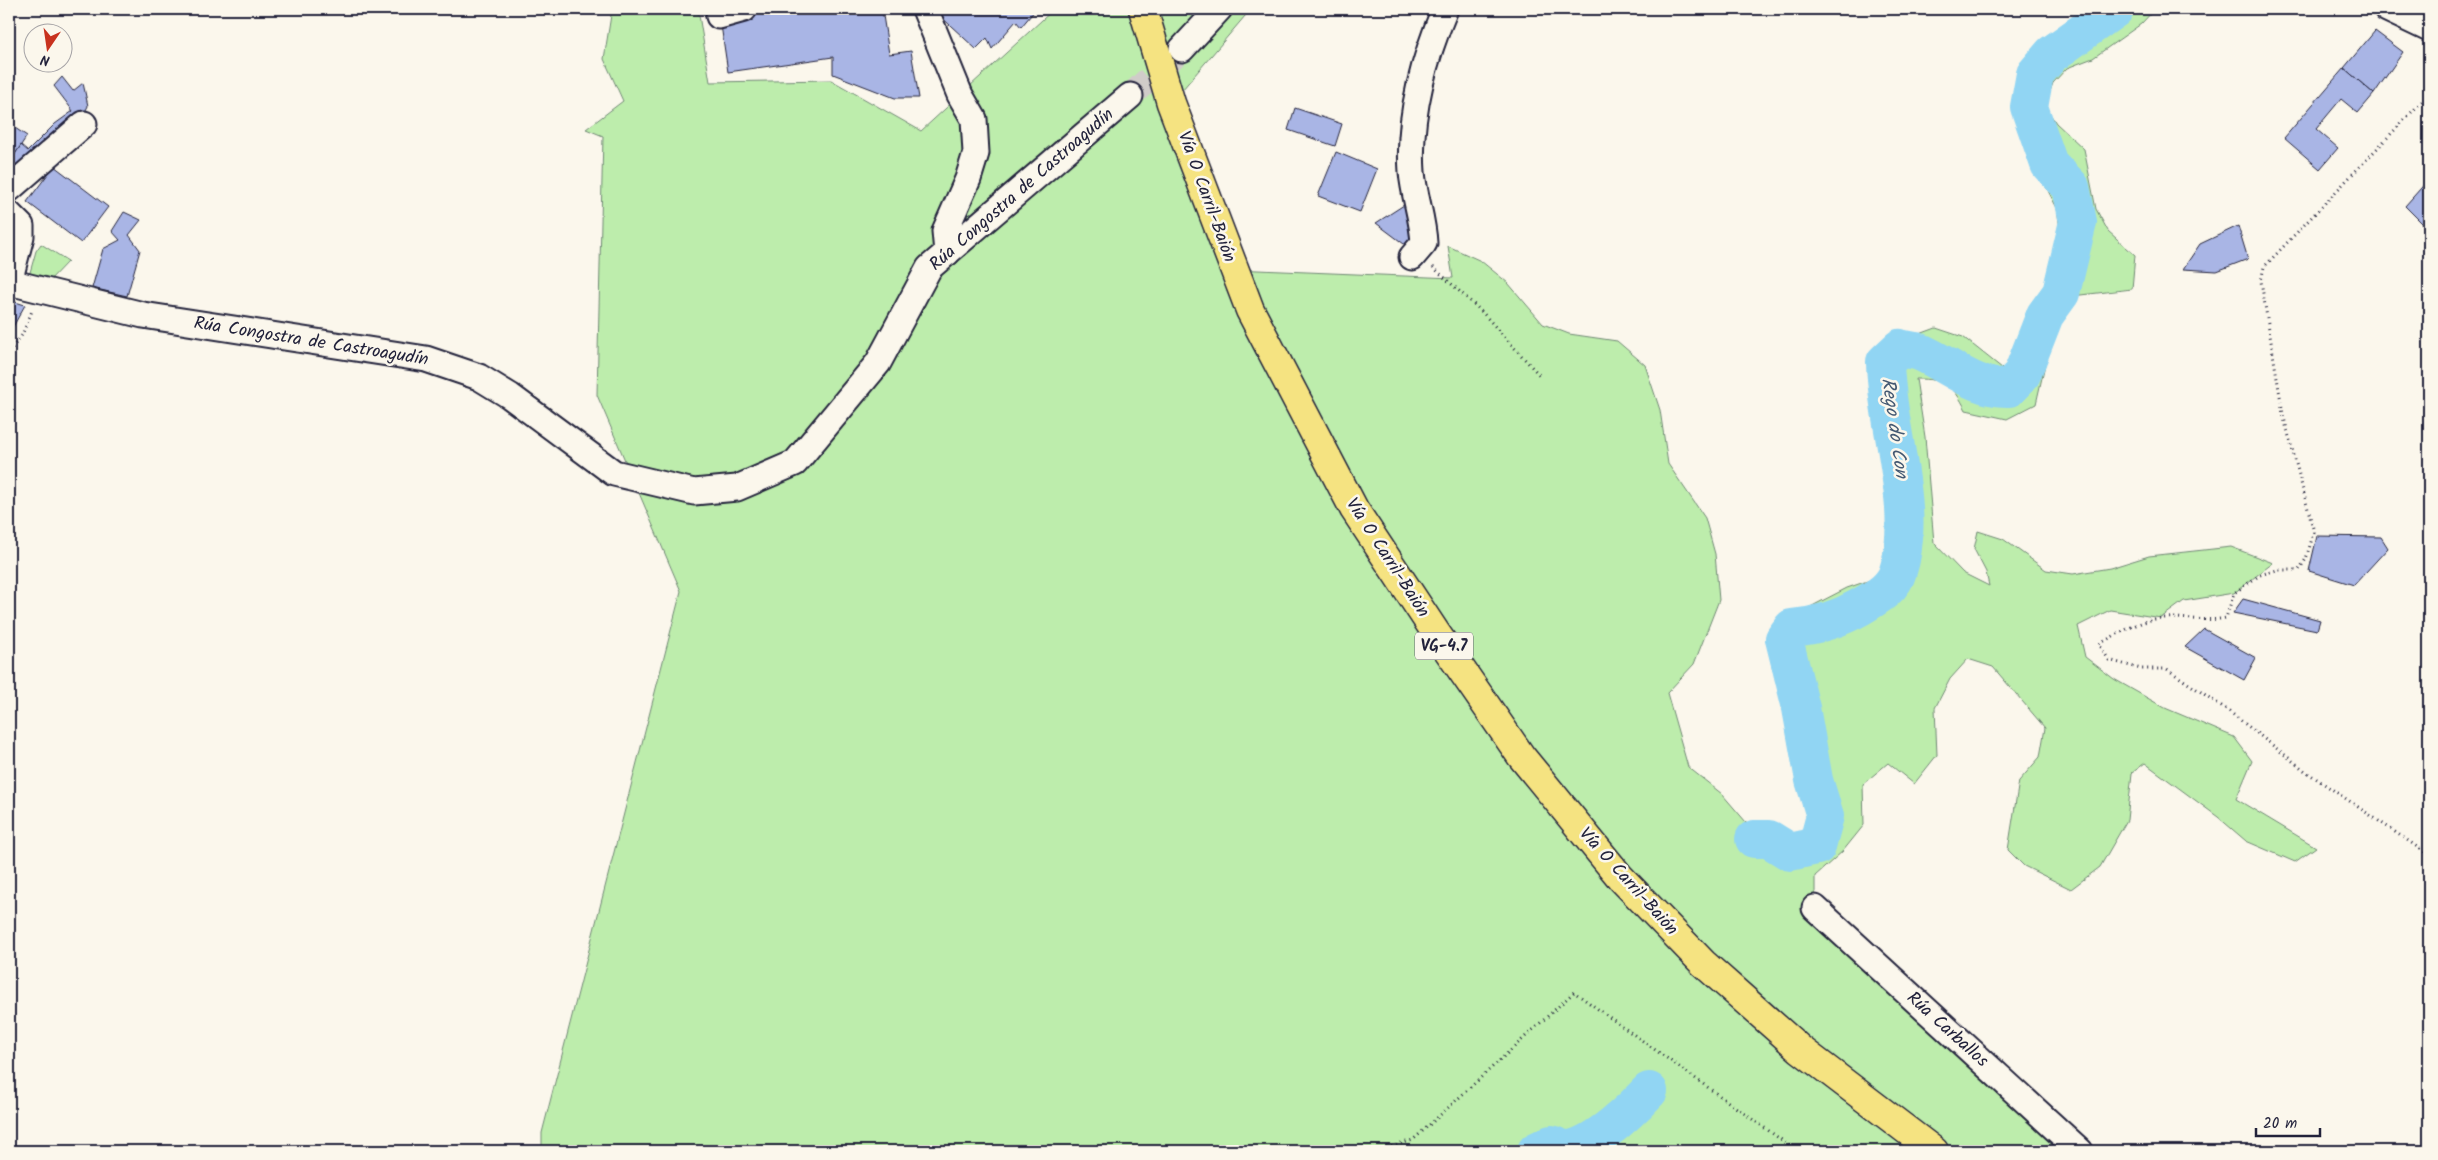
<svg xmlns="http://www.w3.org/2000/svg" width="2438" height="1160" font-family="Kalam,sans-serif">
	<rect width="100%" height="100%" fill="#fbf7ec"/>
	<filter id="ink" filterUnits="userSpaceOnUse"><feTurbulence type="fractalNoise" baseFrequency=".02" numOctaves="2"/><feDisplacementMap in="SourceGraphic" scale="10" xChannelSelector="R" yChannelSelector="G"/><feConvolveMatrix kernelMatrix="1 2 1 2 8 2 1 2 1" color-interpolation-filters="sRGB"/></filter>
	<g filter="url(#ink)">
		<g fill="#bdedac" stroke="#708874">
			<path d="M612,9H698L710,82L831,80L921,131L1054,9H1251L1171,103L1233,269L1453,278L1448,246L1481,261L1508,283L1543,324L1569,334L1617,341L1645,365L1660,410L1668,464L1705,518L1715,554L1719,600L1694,664L1667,693L1688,767L1722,794L1746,822L1781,835L1805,838L1810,813L1775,643L1783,621L1847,588L1879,577L1885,551L1889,506L1870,376L1879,349L1936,328L1963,337L2007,372L2045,289L2062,244L2057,208L2035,166L2023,130L2019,105L2033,58L2101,9H2155L2141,24L2093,58L2067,68L2053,83L2045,106L2056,123L2084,149L2096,209L2108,231L2135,255L2132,289L2072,296L2052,334L2036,404L2007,419L1966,410C1953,384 1944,379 1916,379L1925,437L1934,543L1963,573L1989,586L1986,572L1974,549L1978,531L2003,539L2046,570L2073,574L2110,568L2149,556L2231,547L2273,563L2234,593L2184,601L2161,618L2110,610L2078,626L2085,657L2114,679L2165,708L2234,737L2252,761L2236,799L2316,847L2295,862L2246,841L2218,817L2145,763L2132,773L2127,820L2100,867L2071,889L2024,866L2008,850L2019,781L2040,757L2045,728L1993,667L1968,659L1950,679L1935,708L1937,755L1914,784L1888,763L1863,784L1864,825L1843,851L1815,876V909L2080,1151H542V1133L681,591L597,395L603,136L586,129L623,101L604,59Z"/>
			<path d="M41,244L68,261L48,282L29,276L36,251Z"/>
		</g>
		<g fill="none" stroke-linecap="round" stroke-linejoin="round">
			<g stroke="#91d5f3" stroke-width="38">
				<path d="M1754,839H1769L1790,852L1817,846L1825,816L1814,780L1801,708L1784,639L1792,628C1816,626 1839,619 1860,607C1875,598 1893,589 1898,571C1918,509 1886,427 1885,362L1900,348C1906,350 1914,350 1920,352C1950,365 1974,389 2009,388L2022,374L2045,315L2061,293L2078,222L2071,187L2049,164L2029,107L2035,74L2052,54L2115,9"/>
				<path d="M1536,1151L1551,1144C1556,1146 1565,1150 1570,1149C1596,1144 1631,1110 1649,1091"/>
			</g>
		</g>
		<g fill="#a9b5e5" stroke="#22223b">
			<path d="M766,9H882L889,54L911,51L919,98H895L833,74V57L728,72L721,25Z"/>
			<path d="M943,9H1036L1021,27L1016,21L992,49L987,38L976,49L938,14Z"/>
			<path d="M2375,31L2403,52L2374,94L2344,68Z"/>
			<path d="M2344,68L2374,94L2358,113L2341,99L2316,129L2338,148L2320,169L2284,138Z"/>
			<path d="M62,77L73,91L83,83L88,106L84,114L9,178V163L21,145L28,151L55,124L73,111L54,86Z"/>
			<path d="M1295,108L1342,124L1335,146L1288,130Z"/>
			<path d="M9,124L27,136L9,163Z"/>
			<path d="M1336,152L1377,169L1360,212L1318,196Z"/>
			<path d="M54,166L108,207L81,243L27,202Z"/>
			<path d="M2429,179V230L2405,206Z"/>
			<path d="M1407,203L1416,238L1408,247L1376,223Z"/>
			<path d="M124,212L141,220L129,235L140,250L127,296L92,288L103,249L120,240L112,231Z"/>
			<path d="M2238,226L2248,259L2217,271L2183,269L2200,244Z"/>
			<path d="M9,300L25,305L9,334Z"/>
			<path d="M2317,536L2381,537L2388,548L2354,585L2309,571Z"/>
			<path d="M2243,599L2320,620L2317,630L2233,613Z"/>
			<path d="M2204,629L2256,658L2244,680L2185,647Z"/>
		</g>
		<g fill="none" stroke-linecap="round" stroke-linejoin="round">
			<path stroke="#d0ccc9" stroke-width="25" stroke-dasharray="25 12" stroke-linecap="butt" d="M1130,96L1182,49"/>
			<g stroke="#22223b" stroke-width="29">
				<g id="minor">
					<path d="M925,9L960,95L974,119L976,153L968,179L945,231L947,253"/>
					<path d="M2387,9L2429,29"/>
					<path d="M719,16L744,9"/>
					<path d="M1182,49L1219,9"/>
					<path d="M9,189L84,124"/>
					<path d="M9,214L21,226V236L9,282"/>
					<path d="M1412,257L1424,243C1423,219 1414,196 1412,172C1408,116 1424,59 1445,9"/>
					<path d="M9,282L143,315L426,359L479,377L510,396L614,473L694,492L737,488L795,463L878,363L929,268L1130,96"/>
					<path d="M1815,908L2080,1151"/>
				</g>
			</g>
			<g stroke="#22223b" stroke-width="31">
				<path id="highway" d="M1143,9L1171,103L1250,310L1354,509L1436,633L1521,756L1620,877L1703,963L1800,1049L1934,1151"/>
			</g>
			<g stroke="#22223b" stroke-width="3" stroke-dasharray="1 4" stroke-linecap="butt">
				<path d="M2429,94L2264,267L2261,281L2283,414L2314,532L2306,559L2299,570H2277L2260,575L2234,593L2226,618C2205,622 2185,617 2164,618C2141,619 2118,634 2099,644L2109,660L2141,669H2167L2226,709L2308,773L2429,855"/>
				<path d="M1433,267L1481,311L1541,377"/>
				<path d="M9,352L22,335L32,311"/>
				<path d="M1377,1151L1413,1140L1574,992L1797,1151"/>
			</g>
			<use href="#minor" stroke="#fbf7ec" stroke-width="25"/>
			<use href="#highway" stroke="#f5e381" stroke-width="28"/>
		</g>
	</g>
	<g text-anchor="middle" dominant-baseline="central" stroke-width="5" stroke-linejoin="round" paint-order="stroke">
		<rect fill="#fbf7ec" stroke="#636270" stroke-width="1" x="1415" y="632.5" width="58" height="27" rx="4"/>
		<g font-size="16" font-weight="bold" fill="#22223b">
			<text x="1444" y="646">VG-4.7</text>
		</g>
		<g font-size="18" fill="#22223b" stroke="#fbf7ec">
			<text transform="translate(1022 190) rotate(-41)">Rúa Congostra de Castroagudín</text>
			<text transform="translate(1206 197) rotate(70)">Vía O Carril-Baión</text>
			<text transform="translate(311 342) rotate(9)">Rúa Congostra de Castroagudín</text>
			<text transform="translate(1387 558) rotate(57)">Vía O Carril-Baión</text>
			<text transform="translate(1628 882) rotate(48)">Vía O Carril-Baión</text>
			<text transform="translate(1947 1030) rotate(42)">Rúa Carballos</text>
		</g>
		<g font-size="19" font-style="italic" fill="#435872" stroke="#fbf7ec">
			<text transform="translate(1894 428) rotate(82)">Rego do Con</text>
		</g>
	</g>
	<rect width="2438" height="1160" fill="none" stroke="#fbf7ec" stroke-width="30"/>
	<rect x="15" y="15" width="2408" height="1130" fill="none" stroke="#22223b" stroke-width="2" filter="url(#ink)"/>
	<g transform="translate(48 48) rotate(193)"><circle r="24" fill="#fbf7ec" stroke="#a4a2a5"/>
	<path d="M0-4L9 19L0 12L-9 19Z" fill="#c8321e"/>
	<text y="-8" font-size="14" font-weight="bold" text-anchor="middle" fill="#22223b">N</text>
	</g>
	<path d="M2256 1128v8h64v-8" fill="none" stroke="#22223b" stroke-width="2.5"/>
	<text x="2263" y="1128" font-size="15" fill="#22223b" stroke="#fbf7ec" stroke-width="4" paint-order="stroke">20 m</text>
</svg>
